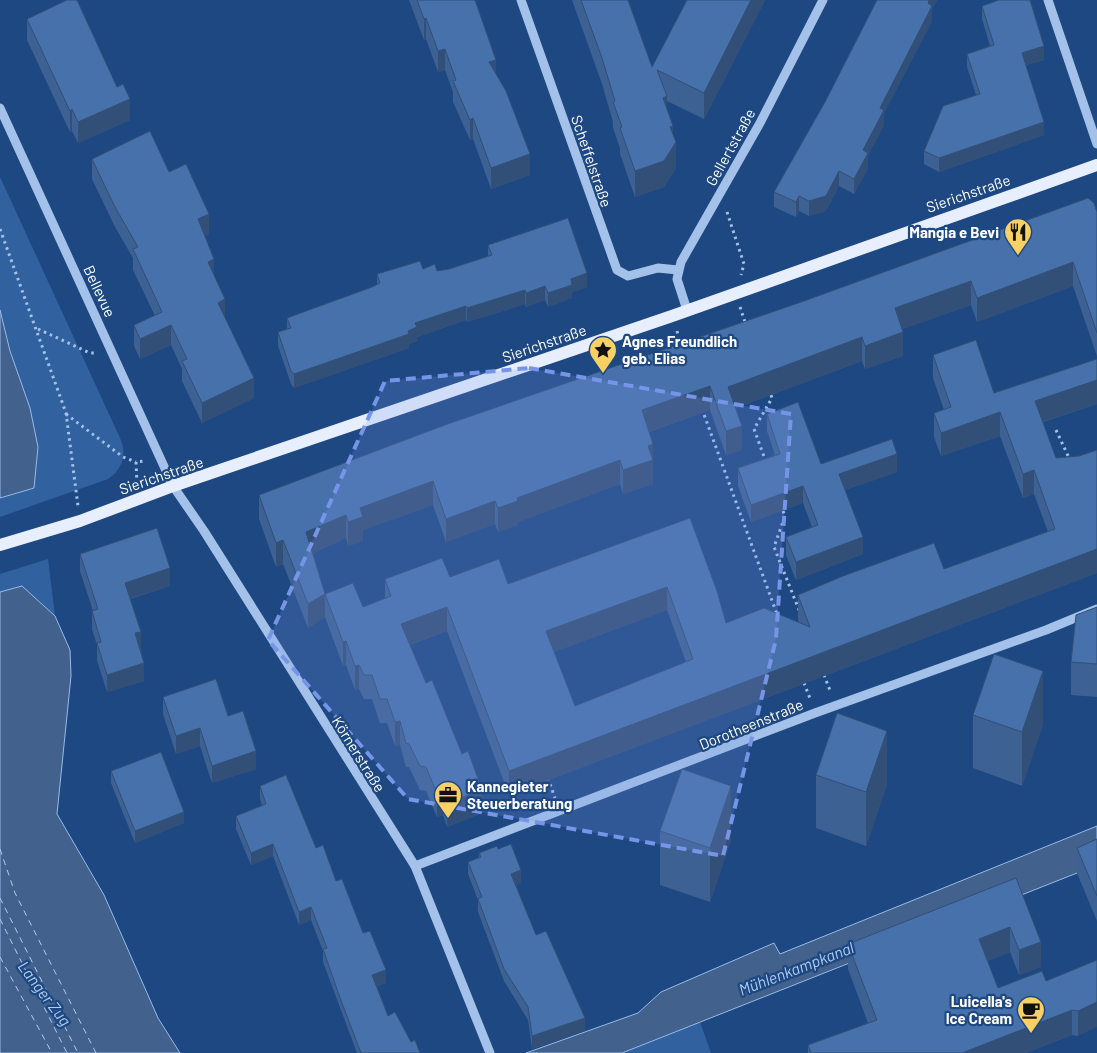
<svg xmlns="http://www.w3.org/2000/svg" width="1097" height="1053" font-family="Barlow,sans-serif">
	<rect width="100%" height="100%" fill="#1e4882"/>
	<g fill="#3261a0">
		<path d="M0,177L120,438C127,454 123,469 108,479L0,517V498L34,488L38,448L30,408L10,351L0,310Z"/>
		<path d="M48,559L55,616L22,586L0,592V574Z"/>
		<path d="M700,1022L711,1053H622Z"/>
	</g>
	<g fill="#42618c" stroke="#97bceb">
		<path d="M0,310L10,351L30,408L38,447L34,488L0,498Z"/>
		<path d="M22,586L55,616L70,650L71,676L57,814L104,895L158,1018L180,1053H0V592Z"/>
		<path d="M1097,826V864L1077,873L622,1053H526L638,1013L661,992L774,943L780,954Z"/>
	</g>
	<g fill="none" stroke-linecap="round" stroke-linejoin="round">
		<g stroke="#afccf1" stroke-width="1" stroke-dasharray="6 5" stroke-linecap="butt">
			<path d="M0,849L15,893L96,1053"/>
			<path d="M0,898L78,1053"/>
			<path d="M0,919L67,1053"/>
			<path d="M0,957L52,1053"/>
		</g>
		<g stroke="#a4c2e9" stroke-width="3" stroke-dasharray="2.5 4" stroke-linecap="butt">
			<path d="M727,212L744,264L741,275"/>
			<path d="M0,229L66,413L78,506"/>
			<path d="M740,307L746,325"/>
			<path d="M38,329L90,353H96"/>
			<path d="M677,331L681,347"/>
			<path d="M702,409L778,617"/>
			<path d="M66,414L123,457L136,462"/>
			<path d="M1056,430L1070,460"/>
			<path d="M766,462L754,429L772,398L770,392"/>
			<path d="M137,484L136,462L146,461"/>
			<path d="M783,511L785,516L774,547L799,610"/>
			<path d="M824,675L831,693"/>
			<path d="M804,683L811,701"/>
			<path d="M548,778L555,798"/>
		</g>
		<g stroke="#a4c2e9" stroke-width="9">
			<path d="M521,0L617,270L628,276L658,268L678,270"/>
			<path d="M1048,0L1097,144"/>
			<path d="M0,108L173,486L204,531L415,866L490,1053"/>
			<path d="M687,310L677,279L681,262L760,123L823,0"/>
			<path d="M415,866L815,713L1046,630L1097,609"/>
		</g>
		<path stroke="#e7effe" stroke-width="12" d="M0,545L80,521L173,486L672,316L1097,165"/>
	</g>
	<g fill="#3d6193" fill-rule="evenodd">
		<path d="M409,0H475L496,74L530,175L491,189L473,139L470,140L453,102V92L445,70L438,72L426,39L424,40Z"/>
		<path d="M572,0H628L652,67L765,0L704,119L667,101V109L673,135L676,168L664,187L635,197L620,154V148L613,128V122L602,84Z"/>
		<path d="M877,0H937L932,9V21L884,113V125L868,155V168L854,194L839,186L826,211L809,216L799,211L796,217L774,207V192L825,102Z"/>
		<path d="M982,6L1044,60L1026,65L1044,135L939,172L924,164V151L976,95L967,67V54L990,46L982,19Z"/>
		<path d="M27,19L130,120L78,143L72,131L70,132L27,40Z"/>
		<path d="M92,159L169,172L209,234L205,236L214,276L225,317L254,398L202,423L182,381V369L171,345L140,359L134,346V325L155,316L133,270V258L115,227L92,179Z"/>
		<path d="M1097,212V356L1073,286L977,322L971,305L902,329L903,356L865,369L862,361L736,408L742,450L726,455L710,410L649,432L653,444V484L623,494L620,484L518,522V525L498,532L495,524L446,542L433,505L363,530V541L348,546L346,538L313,553L325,594L363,607L385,599V579L450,577L508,584L690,518L726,623H799L798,619V595L944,569L1048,532L1034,494L1023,498L1000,436L941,456L934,437V413L944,410L933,378V355L994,393L1097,359V404L1043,422L1056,458L1079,456L1097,450V573L509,795L447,631L410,645L482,813L447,827L443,815L437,817L426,791L420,790L409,767H406L400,745L395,746L387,723H380L372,699H364L359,689L355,690L346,665L343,666L325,617L308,628L283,564L276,567L259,519V495ZM667,610L686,662L575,706L554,652Z"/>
		<path d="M488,245L587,287L572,292V298L548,307L545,300L526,307L525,304L467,322L466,320L417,337V341L409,344V348L294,388L291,384L278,346V332L287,329V318L372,287L377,285V274L423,269L437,271L449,269L488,257Z"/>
		<path d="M767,414L821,464L897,472L845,490L863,554L796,580L786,555V537L812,527L803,503L751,522L738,486V468L775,455L767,431Z"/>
		<path d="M80,554L170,586L130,599L141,649L144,681L107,692L97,660V645L92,629V611H93L80,571Z"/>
		<path d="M1097,607V697L1071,695V662Z"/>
		<path d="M163,697L256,769L212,783L200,746L176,754L163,714Z"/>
		<path d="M973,715L1043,724L1022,786L973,768Z"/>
		<path d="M111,771L184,823L135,843L111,783Z"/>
		<path d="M816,775L887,784L866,846L816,828Z"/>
		<path d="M260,786L316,848L336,881L363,933L386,983L377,986L388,1016L411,1042L420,1053H357L323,962V951L311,920L299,925L273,856L251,865L236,829V816L262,805L260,799Z"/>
		<path d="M660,831L731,840L710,902L660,885Z"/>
		<path d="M1097,839V921L1077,873V848Z"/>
		<path d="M498,849L521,883L516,885L536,935L585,1031L532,1049L528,1020L504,981L478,912V900L468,874V862L479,857V853Z"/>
		<path d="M1016,878L1041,967L1019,975L1010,952L987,961L998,988L1046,981L1097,960L1078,1036L1072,1035L1026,1053H808V1045L868,1023L848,969V944Z"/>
	</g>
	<g fill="#324f78">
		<path d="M751,0H765L704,119V93Z"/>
		<path d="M929,0H937L932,9V21L884,113V125L868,155V168L854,194V179L863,150L880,108Z"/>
		<path d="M426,18V39L424,40V19Z"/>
		<path d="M1044,46V60L1022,66V53Z"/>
		<path d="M445,49V70L438,72V51Z"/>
		<path d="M496,60V80L489,62Z"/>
		<path d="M667,96V123L663,98Z"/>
		<path d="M130,99V120L78,143V122Z"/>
		<path d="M72,109V131L70,132V111Z"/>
		<path d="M473,118V139L470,140V120Z"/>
		<path d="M1044,122V135L939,172V158Z"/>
		<path d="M673,126V146L676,142V168L664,187L635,197V171L670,127Z"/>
		<path d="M530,154V175L491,189V168Z"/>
		<path d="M839,171V186L826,211L809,216V201Z"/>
		<path d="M799,196V211L796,217V202Z"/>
		<path d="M209,214V234L198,239V219Z"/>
		<path d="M214,259V279L208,262Z"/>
		<path d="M1073,262V286L977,322V298Z"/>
		<path d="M587,273V287L572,292V298L548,307V293L571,279Z"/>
		<path d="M971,281V305L895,332V308Z"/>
		<path d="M545,286V300L526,307V293Z"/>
		<path d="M525,290V304L467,322V308Z"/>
		<path d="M225,299V320L218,303Z"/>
		<path d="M466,306V320L417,337V341L409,344V348L294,388V374L408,331L415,323Z"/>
		<path d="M171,325V345L140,359V339Z"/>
		<path d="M903,332V356L865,369V346Z"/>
		<path d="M862,337V361L728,411V387Z"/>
		<path d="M254,378V398L202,423V403Z"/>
		<path d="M1097,380V404L1035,424V401Z"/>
		<path d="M710,386V410L642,434V410Z"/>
		<path d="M1000,412V436L941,456V433Z"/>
		<path d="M742,426V450L726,455V431Z"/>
		<path d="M653,444V484L623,494V470L648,446Z"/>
		<path d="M897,454V472L839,492V474Z"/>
		<path d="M620,460V484L518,522V525L498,532V508L517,498Z"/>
		<path d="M1034,470V494L1023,498V474Z"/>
		<path d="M433,481V505L363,530V541L348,546V522L360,508Z"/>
		<path d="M803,486V503L751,522V505Z"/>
		<path d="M495,501V524L446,542V519Z"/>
		<path d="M346,515V538L306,556V532Z"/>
		<path d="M863,537V554L796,580V562Z"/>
		<path d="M283,540V564L276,567V543Z"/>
		<path d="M1097,549V573L509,795V771Z"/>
		<path d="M170,568V586L125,600V583Z"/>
		<path d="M667,587V610L546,655V631Z"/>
		<path d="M325,594V617L308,628V604Z"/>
		<path d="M447,607V631L401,648V624Z"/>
		<path d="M141,632V649L135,651V633Z"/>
		<path d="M346,641V665L343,666V642Z"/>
		<path d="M144,663V681L107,692V675Z"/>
		<path d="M359,665V689L355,690V666Z"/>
		<path d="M1043,671V724L1022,786V732Z"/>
		<path d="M400,721V745L395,746V722Z"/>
		<path d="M200,728V746L176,754V736Z"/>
		<path d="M887,731V784L866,846V792Z"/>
		<path d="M256,751V769L212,783V766Z"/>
		<path d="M731,786V840L710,902V848Z"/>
		<path d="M482,790V813L447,827V803Z"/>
		<path d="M443,791V815L437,817V793Z"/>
		<path d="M184,812V823L135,843V831Z"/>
		<path d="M273,844V856L251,865V853Z"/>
		<path d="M521,870V883L511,887V874Z"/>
		<path d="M311,907V920L299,925V912Z"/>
		<path d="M1010,927V952L979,964V939Z"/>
		<path d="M1041,942V967L1019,975V950Z"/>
		<path d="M386,970V983L372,988V975Z"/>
		<path d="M1097,1002V1027L1078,1036V1011Z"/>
		<path d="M1072,1010V1035L1026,1053H962Z"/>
		<path d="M585,1018V1031L532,1049V1036Z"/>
	</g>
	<g fill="#4771ab" stroke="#324f78" fill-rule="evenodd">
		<path d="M67,0H77L117,87L123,84L130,99L78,122L72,109L70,111L27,19Z"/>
		<path d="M417,0H475L496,60L489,62L506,91L530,154L491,168L473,118L470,120L453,81L456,80L445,49L438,51L426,18L424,19Z"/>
		<path d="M581,0H628L652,67L687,0H751L704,93L657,70L667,96L663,98L673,126L670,127L676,142L664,161L635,171L620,128L622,127L613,102L615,101L602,58Z"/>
		<path d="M877,0H929L928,3L932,6L880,108L884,110L863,150L868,153L854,179L839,171L826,196L809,201L799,196L796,202L774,192L825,102Z"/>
		<path d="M999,0H1030L1044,46L1022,53L1044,122L939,158L924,151L943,106L980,94L967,54L994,45L982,6Z"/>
		<path d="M150,131L169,172L186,164L209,214L198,219L214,259L208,262L225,299L218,303L254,378L202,403L182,361L187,359L171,325L140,339L134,325L162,312L133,249L138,247L115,207L92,159Z"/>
		<path d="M1088,198L1094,203L1097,212V333L1073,262L977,298L971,281L895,308L903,332L865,346L862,337L728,387L742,426L726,431L710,386L642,410L653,444L648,446L653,460L623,470L620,460L517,498L518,501L498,508L495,501L446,519L433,481L360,508L363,517L348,522L346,515L306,532L325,594L308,604L283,540L276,543L259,495L445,425L804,301Z"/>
		<path d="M568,218L587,273L571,279L572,285L548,293L545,286L526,293L525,290L467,308L466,306L415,323L417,327L408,331L409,334L294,374L291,371L278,332L291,328L287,318L372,287L380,283L377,274L420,261L423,269L435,264L437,271L449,269L492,255L488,245Z"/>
		<path d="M976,340L994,393L1097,359V380L1035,401L1056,458L1079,456L1097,450V549L509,771L447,607L401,624L426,683L432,680L462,754L468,751L482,790L447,803L443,791L437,793L426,767L420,766L409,744L406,743L400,721L395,722L387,699H380L372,675H364L359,665L355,666L346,641L343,642L325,594L353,583L363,607L391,596L385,579L442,558L450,577L499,559L508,584L690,518L717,591L726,623L764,608L810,627L798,595L843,576L934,543L944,569L1055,529L1034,470L1023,474L1000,412L941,433L934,413L951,407L933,355ZM667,587L693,659L575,706L546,631Z"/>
		<path d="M798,402L821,464L892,439L897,454L839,474L863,537L796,562L786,537L818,525L803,486L751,505L738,468L780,454L767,414Z"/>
		<path d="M157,528L170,568L125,583L141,632L135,633L144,663L107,675L97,643L101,642L92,611L98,609L80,554Z"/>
		<path d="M1097,607V664L1071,662L1076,615Z"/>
		<path d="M994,654L1043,671L1022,732L973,715Z"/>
		<path d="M216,679L228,716L243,711L256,751L212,766L200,728L176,736L163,697Z"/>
		<path d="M837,713L887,731L866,792L816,775Z"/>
		<path d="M161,752L184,812L135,831L111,771Z"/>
		<path d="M682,769L731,786L710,848L660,831Z"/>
		<path d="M286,775L316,848L323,845L336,881L342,879L363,933L370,931L386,970L372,975L388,1016L395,1012L411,1042L415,1040L420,1053H361L339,995L323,949L327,948L311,907L299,912L273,844L251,853L236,816L266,804L260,786Z"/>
		<path d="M1097,839V896L1077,848Z"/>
		<path d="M511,844L521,870L511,874L536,935L546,931L585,1018L532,1036L528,1007L504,969L478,899L482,897L468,862L481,857L479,853L497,846L498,849Z"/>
		<path d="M1016,878L1041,942L1019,950L1010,927L979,939L998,988L1042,971L1046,981L1097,960V1002L1078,1011L1072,1010L962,1053H811L808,1045L877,1020L848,944Z"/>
	</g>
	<path fill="#7795e8" fill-opacity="0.2" stroke="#7795e8" stroke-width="4" stroke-dasharray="10 6" stroke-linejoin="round" d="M529,368L791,414L776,639L723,856L408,799L268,640L385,381Z"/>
	<defs>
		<g id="restaurant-pin" transform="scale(1.4375)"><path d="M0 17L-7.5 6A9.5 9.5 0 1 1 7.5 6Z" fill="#f8d063" stroke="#1e4882"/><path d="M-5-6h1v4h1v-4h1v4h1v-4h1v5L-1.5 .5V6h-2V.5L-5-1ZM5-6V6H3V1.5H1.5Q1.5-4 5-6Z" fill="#111"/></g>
		<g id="sight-pin" transform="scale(1.4375)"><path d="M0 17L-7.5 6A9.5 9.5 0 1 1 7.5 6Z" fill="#f8d063" stroke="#1e4882"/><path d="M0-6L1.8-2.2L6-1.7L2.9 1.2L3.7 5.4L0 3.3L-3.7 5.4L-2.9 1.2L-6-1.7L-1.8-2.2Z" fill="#111"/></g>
		<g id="office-pin" transform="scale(1.4375)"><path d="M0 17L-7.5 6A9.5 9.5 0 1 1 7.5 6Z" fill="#f8d063" stroke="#1e4882"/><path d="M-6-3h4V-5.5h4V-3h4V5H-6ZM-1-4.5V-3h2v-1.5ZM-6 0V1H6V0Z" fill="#111"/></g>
		<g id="cafe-pin" transform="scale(1.4375)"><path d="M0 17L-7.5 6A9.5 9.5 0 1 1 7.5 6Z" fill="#f8d063" stroke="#1e4882"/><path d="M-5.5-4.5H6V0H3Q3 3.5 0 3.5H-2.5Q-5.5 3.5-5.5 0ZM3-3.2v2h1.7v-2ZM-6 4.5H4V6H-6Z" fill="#111"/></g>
	</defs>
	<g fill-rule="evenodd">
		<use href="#restaurant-pin" x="1018" y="232"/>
		<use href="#sight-pin" x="603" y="350"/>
		<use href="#office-pin" x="448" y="795"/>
		<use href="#cafe-pin" x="1031" y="1010"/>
	</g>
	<g text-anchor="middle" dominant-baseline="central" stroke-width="4.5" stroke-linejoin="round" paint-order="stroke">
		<g font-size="15" fill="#fff" stroke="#1e4882">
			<text transform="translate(730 147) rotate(-61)">Gellertstraße</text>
			<text transform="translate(592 161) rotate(71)">Scheffelstraße</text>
			<text transform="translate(968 193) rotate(-19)">Sierichstraße</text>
			<text transform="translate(100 291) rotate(65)">Bellevue</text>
			<text transform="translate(544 343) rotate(-19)">Sierichstraße</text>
			<text transform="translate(161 475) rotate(-19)">Sierichstraße</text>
			<text transform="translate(751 724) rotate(-22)">Dorotheenstraße</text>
			<text transform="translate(359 754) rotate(58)">Körnerstraße</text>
		</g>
		<g font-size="15" font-weight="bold" fill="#fff" stroke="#1e4882" text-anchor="end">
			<text x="999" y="232">Mangia e Bevi</text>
			<text x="622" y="341" text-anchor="start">Agnes Freundlich<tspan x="622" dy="17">geb. Elias</tspan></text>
			<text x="467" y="786" text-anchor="start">Kannegieter<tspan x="467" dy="17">Steuerberatung</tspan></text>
			<text x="1012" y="1001">Luicella's<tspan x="1012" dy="17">Ice Cream</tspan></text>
		</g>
		<g font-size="16" font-style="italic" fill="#afccf1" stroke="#1e4882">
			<text transform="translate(796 968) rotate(-21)">Mühlenkampkanal</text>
			<text transform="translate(45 993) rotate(53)">Langer Zug</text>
		</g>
	</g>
</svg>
